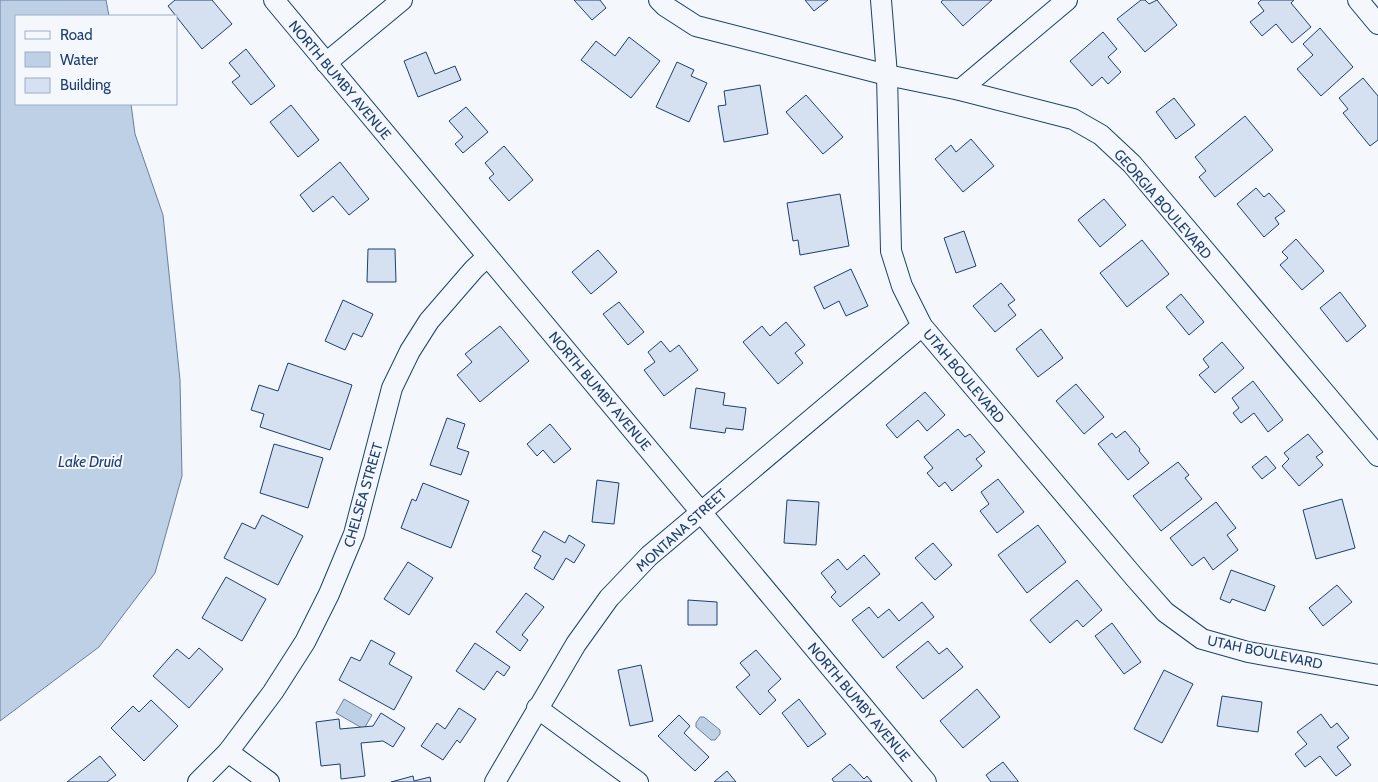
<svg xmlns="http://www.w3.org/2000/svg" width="1378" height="782" font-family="Cabin,sans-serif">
	<rect width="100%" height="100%" fill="#f4f7fb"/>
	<g fill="#bed0e5" stroke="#687fa3">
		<path d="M0,0H106L109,16H16V104H131L135,134L163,215L180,380L182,476L155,573L99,647L0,721Z"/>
		<path d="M344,699L372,715L365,727L362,728L336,713Z"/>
		<path d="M700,717H704L720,730V734L715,740H711L696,727V723Z"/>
	</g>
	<g fill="#d5e0f0" stroke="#1d3f73">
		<path d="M175,0H212L232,24L202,49L168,6Z"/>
		<path d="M574,0H600L606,8L592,20Z"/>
		<path d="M805,0H828L814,11Z"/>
		<path d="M943,0H992L963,26L941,2Z"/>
		<path d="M1141,0H1145L1149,4L1157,0L1177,25L1145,52L1117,19Z"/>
		<path d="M1261,0H1294L1291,3L1311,27L1292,43L1276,24L1262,36L1250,22L1264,11L1258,3Z"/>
		<path d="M1320,28L1353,67L1321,96L1297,69L1313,55L1303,44Z"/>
		<path d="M1103,32L1117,49L1108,57L1121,72L1108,84L1102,77L1092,86L1070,61Z"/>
		<path d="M629,37L660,61L631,98L581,60L596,41L615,56Z"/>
		<path d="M246,49L275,86L251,105L232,82L240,76L229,63Z"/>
		<path d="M426,52L435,74L455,66L461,80L418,97L404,61Z"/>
		<path d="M677,62L694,70L691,76L707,83L689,122L656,107Z"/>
		<path d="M1363,78L1378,96V140L1370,146L1343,113L1348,109L1339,98Z"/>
		<path d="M760,85L768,134L724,142L718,106L726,105L724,91Z"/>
		<path d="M806,95L843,137L823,154L786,112Z"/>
		<path d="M1174,98L1195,125L1176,139L1156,112Z"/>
		<path d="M291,105L319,140L298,157L270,122Z"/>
		<path d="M466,107L488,132L463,153L455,144L463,137L449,121Z"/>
		<path d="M1245,116L1273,150L1215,197L1199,177L1206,171L1195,157Z"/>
		<path d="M971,139L994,166L963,192L935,159L951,145L956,152Z"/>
		<path d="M504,146L533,180L509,201L489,178L494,174L485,163Z"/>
		<path d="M340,162L369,199L349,215L333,196L313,212L300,195Z"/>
		<path d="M1256,188L1264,197L1269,193L1285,211L1275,218L1279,224L1264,237L1237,204Z"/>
		<path d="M840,194L849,246L800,255L798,240L793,241L787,203Z"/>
		<path d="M1104,199L1126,225L1100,247L1078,220Z"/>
		<path d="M964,231L976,266L956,273L944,238Z"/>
		<path d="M1296,239L1324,271L1302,290L1280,265L1288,258L1282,252Z"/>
		<path d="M1142,240L1169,274L1127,307L1100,273Z"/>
		<path d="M368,249H395L396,282H367Z"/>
		<path d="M598,250L617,272L591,294L572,272Z"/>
		<path d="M851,269L868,306L846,316L839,301L824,309L814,287Z"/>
		<path d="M1001,283L1015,300L1008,305L1016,315L995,332L973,306Z"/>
		<path d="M1340,292L1366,326L1347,342L1320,308Z"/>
		<path d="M1181,294L1204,322L1189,335L1166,307Z"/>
		<path d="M343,300L373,314L362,337L353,333L345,350L325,341Z"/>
		<path d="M619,302L644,332L628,345L603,314Z"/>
		<path d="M786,322L805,345L795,353L803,363L778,384L743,342L762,326L770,336Z"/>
		<path d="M500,326L529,361L480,402L457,375L472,362L465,354Z"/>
		<path d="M1041,329L1063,358L1038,377L1016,349Z"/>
		<path d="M661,341L670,352L679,345L698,370L664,396L644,370L655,362L648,352Z"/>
		<path d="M1222,342L1244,368L1215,393L1199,375L1209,367L1203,359Z"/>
		<path d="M288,363L352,385L330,450L260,427L264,414L251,410L259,385L278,391Z"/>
		<path d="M1253,381L1283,420L1268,432L1254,413L1241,423L1233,413L1239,408L1232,398Z"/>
		<path d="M1076,384L1104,417L1084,434L1056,401Z"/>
		<path d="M696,388L725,393L723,405L746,408L743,430L726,428L725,433L690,428Z"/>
		<path d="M925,392L945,415L927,431L918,420L897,438L886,425Z"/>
		<path d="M447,418L465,424L457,448L469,452L461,475L430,465Z"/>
		<path d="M550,424L571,449L554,463L543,450L537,456L527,444Z"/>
		<path d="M958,429L965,437L970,434L985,452L976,459L982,466L952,491L945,482L939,487L927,473L933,468L924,457Z"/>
		<path d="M1125,431L1140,449L1139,451L1149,463L1128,480L1098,444L1112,433L1116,438Z"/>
		<path d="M1308,434L1323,452L1316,457L1323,465L1299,486L1282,466L1289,459L1284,453Z"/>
		<path d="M274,444L323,458L308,508L260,493Z"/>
		<path d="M1266,456L1276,468L1262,479L1252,467Z"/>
		<path d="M1178,462L1189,475L1185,478L1202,499L1161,531L1133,496Z"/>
		<path d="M998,479L1024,512L997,533L980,511L989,504L981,492Z"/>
		<path d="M597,480L619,483L614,524L592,522Z"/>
		<path d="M423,483L469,501L451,548L401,528L412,499L416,501Z"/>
		<path d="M1342,499L1355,548L1316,559L1303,510Z"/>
		<path d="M787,500L819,502L816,545L784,543Z"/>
		<path d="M1216,502L1236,528L1227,535L1238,550L1213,570L1204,557L1192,566L1170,538Z"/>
		<path d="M262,515L303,536L278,585L224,558L242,523L255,529Z"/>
		<path d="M1038,525L1066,562L1027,593L998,555Z"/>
		<path d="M544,531L565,543L569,535L585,545L574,563L566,558L553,580L534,568L541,556L532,551Z"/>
		<path d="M933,543L952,565L935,580L915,558Z"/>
		<path d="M864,555L880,574L840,607L831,597L836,592L821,573L838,559L847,570Z"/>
		<path d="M408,562L433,578L409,615L384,599Z"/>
		<path d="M1231,570L1275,586L1265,611L1232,599L1230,603L1220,599Z"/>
		<path d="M226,577L266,599L242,641L202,618Z"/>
		<path d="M1077,580L1102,610L1083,627L1077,620L1050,643L1030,620Z"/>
		<path d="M1337,585L1352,602L1323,626L1309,608Z"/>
		<path d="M526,593L544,607L522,635L528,640L520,651L496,632Z"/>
		<path d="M688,600L717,602V625H688Z"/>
		<path d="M922,602L934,617L883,658L852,620L869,607L878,618L889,609L899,621Z"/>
		<path d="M1112,623L1141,662L1124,674L1095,636Z"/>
		<path d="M371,640L395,653L389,664L412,677L394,710L339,680L351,657L360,661Z"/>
		<path d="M928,641L939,654L947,648L963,667L923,699L896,667Z"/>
		<path d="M475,643L510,667L504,676L497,671L484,690L456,671Z"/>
		<path d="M199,648L223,669L189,708L153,676L177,649L189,659Z"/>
		<path d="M756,650L781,679L768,691L776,700L760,715L736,687L750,675L740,663Z"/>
		<path d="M641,665L653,721L630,726L618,670Z"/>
		<path d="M1164,670L1193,684L1162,743L1134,729Z"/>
		<path d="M977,689L1000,717L963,748L940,721Z"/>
		<path d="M1222,696L1262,702L1258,732L1217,726Z"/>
		<path d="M799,699L826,734L808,747L782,713Z"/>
		<path d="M151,700L178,726L144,761L111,728L133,706L139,712Z"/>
		<path d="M459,708L476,719L460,743L457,740L443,760L421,746L437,723L445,729Z"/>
		<path d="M381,713L405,728L393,747L383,741L361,743L365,776L341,779L340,764L321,766L316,722L339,719L340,729L373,726Z"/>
		<path d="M1321,714L1331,728L1337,723L1349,738L1337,747L1351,765L1336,776L1320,756L1305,767L1295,754L1307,744L1297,732Z"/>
		<path d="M679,715L690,726L684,733L709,757L695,771L658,736Z"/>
		<path d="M100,756L116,775L107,782H67Z"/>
		<path d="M1003,762L1018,781V782H991L986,775Z"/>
		<path d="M850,764L864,779L867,776L872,782H834L832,779Z"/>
		<path d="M727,771L736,782H714Z"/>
		<path d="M413,776L414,781L430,777L431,782H391Z"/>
	</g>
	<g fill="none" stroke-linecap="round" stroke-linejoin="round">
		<g stroke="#1d3f73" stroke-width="22">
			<g id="minor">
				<path d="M274,0L926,782"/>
				<path d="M659,0L665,6L696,26L887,75L960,90L1073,119L1101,135L1132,164L1378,456"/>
				<path d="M881,0L887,75L891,251L902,286L922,326L1135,578L1165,612L1202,639L1248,652L1378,675"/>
				<path d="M1358,0L1378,24"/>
				<path d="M326,63L402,0"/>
				<path d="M960,90L1067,0"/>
				<path d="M537,708L638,782"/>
				<path d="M228,752L269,782"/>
				<path d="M198,782L228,752L273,692L305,642L329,594L354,534L392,388L410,351L429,321L474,269L487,257"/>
				<path d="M495,782L576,644L609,598L649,556L922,326"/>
			</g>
		</g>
		<use href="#minor" stroke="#f4f7fb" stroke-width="20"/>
	</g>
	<g text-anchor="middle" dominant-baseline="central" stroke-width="4" stroke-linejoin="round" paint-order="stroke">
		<g font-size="14" fill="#1d3f73" stroke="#f4f7fb">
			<text transform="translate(340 80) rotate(50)">NORTH BUMBY AVENUE</text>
			<text transform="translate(1163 204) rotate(49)">GEORGIA BOULEVARD</text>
			<text transform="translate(964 376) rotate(50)">UTAH BOULEVARD</text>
			<text transform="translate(600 391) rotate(50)">NORTH BUMBY AVENUE</text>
			<text transform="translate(363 495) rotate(-74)">CHELSEA STREET</text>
			<text transform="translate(681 530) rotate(-42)">MONTANA STREET</text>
			<text transform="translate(1265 652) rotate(12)">UTAH BOULEVARD</text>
			<text transform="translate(859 702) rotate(50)">NORTH BUMBY AVENUE</text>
		</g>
		<g font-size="15" font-style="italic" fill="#1d3f73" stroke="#f4f7fb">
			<text x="90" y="462">Lake Druid</text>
		</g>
	</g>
	<rect x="15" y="15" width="162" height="90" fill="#f4f7fb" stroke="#9eadc5"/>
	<rect x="25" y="31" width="25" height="8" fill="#f4f7fb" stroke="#9eadc5"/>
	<text x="60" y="40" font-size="15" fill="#1d3f73">Road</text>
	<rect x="25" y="52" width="25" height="15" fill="#bed0e5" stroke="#9eadc5"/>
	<text x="60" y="65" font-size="15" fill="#1d3f73">Water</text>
	<rect x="25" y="78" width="25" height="15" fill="#d5e0f0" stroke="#9eadc5"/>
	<text x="60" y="90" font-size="15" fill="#1d3f73">Building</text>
</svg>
